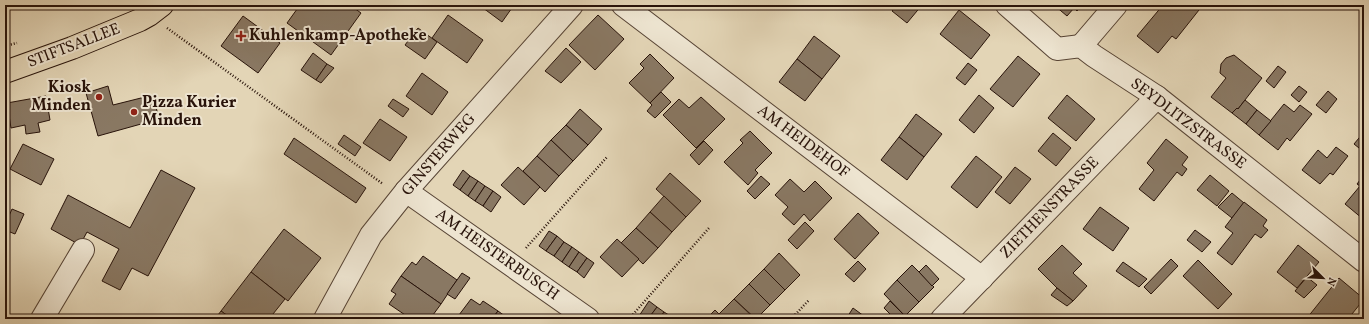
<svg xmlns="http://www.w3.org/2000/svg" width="1369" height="324" font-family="Vollkorn,serif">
	<rect width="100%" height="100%" fill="#e3d5b6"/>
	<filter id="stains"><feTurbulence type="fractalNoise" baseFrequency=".005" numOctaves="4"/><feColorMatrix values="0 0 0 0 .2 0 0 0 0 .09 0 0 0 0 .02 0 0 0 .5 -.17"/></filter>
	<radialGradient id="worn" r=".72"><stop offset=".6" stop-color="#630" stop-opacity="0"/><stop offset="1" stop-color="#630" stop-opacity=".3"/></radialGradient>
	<g fill="#897863" stroke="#28130a">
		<path d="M300,5H350L361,13L331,55L287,23Z"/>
		<path d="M479,5H514L502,22Z"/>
		<path d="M897,5H922L907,23L892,11Z"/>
		<path d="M1054,5H1082L1077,11L1074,8L1067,16Z"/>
		<path d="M1163,5H1193L1199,10L1176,39L1172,36L1158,53L1137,36Z"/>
		<path d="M959,10L990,35L971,59L940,34Z"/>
		<path d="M448,15L483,40L467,63L432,38Z"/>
		<path d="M598,15L624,39L595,70L569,45Z"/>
		<path d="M243,16L280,43L258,73L221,46Z"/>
		<path d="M418,28L437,42L425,59L405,45Z"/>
		<path d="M814,36L840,56L822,79L797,59Z"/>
		<path d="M566,48L581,62L561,83L545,71Z"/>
		<path d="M313,53L327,64L316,80L301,70Z"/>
		<path d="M650,54L674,78L650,103L629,83L644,68L640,64Z"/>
		<path d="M1234,55L1262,78L1238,109L1237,108L1232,113L1211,97L1226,78L1220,73L1221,64L1226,58Z"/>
		<path d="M1018,56L1040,74L1013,107L990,89Z"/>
		<path d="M797,59L822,79L805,101L779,82Z"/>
		<path d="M968,63L977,70L965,85L956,78Z"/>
		<path d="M327,64L334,68L321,83L316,80Z"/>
		<path d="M1278,66L1286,72L1274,88L1266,81Z"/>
		<path d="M422,73L448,92L432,115L406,96Z"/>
		<path d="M108,86L113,105L153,95L159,119L98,136L86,93Z"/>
		<path d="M1299,86L1307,92L1299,102L1291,95Z"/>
		<path d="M1328,91L1337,99L1326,113L1316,105Z"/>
		<path d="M661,92L671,102L655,118L647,111L652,105L650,103Z"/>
		<path d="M979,95L994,108L974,133L959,120Z"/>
		<path d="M1067,95L1095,119L1076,141L1048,118Z"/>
		<path d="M46,96L50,120L38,123L40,132L26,134L25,125L11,128L7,103Z"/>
		<path d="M701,97L725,119L696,148L663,115L679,99L689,108Z"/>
		<path d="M393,99L409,109L403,117L388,106Z"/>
		<path d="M1245,100L1257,110L1246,124L1232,113L1237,108L1238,109Z"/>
		<path d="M1284,104L1294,112L1300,105L1312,114L1290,141L1287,138L1278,150L1259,135Z"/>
		<path d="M580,109L602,129L588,145L566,125Z"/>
		<path d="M1257,110L1271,121L1259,135L1246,124Z"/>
		<path d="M916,114L942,134L924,157L899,137Z"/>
		<path d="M380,119L407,137L390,161L363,143Z"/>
		<path d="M566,125L588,145L573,161L551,140Z"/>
		<path d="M750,131L772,153L755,170L758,173L748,185L724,162L743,143L740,140Z"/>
		<path d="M1364,132V152L1354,144Z"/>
		<path d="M1053,133L1071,148L1056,166L1038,151Z"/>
		<path d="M344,135L361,147L355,156L338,144Z"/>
		<path d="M899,137L924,157L907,180L881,160Z"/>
		<path d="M294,138L366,188L356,203L284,154Z"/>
		<path d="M1166,139L1188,157L1182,165L1187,169L1182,176L1177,172L1154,201L1139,189L1154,170L1147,163Z"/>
		<path d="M551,140L573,161L559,176L537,156Z"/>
		<path d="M704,141L713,150L699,165L690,155Z"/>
		<path d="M23,144L54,159L41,185L10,169Z"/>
		<path d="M1336,147L1348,156L1333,175L1330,173L1320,184L1302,170L1318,150L1327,158Z"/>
		<path d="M537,156L559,176L545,192L523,171Z"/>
		<path d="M976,156L1002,177L977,208L951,187Z"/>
		<path d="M518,167L540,187L524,205L501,185Z"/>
		<path d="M1015,167L1031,179L1010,204L995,192Z"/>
		<path d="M161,170L195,188L148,276L132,268L120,290L102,281L119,249L87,232L80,245L51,229L68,195L130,228Z"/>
		<path d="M463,170L470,176L460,190L453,185Z"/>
		<path d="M670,173L701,201L686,217L656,189Z"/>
		<path d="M1210,175L1229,191L1217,206L1197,190Z"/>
		<path d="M1364,175V218L1363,219L1345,204L1360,186L1357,184Z"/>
		<path d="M470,176L478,181L468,196L460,190Z"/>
		<path d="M761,176L770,184L755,199L747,191Z"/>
		<path d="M790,179L804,192L815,181L832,198L810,221L804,214L794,225L782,214L788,207L775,195Z"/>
		<path d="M478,181L485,186L475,201L468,196Z"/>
		<path d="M485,186L493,191L483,206L475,201Z"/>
		<path d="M493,191L501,197L491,212L483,206Z"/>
		<path d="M1232,193L1244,203L1232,218L1218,207Z"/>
		<path d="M664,196L686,217L672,232L650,212Z"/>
		<path d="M1244,202L1267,220L1263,226L1268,230L1261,238L1255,234L1232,265L1217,253L1233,233L1225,227Z"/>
		<path d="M1100,207L1129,228L1113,251L1083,229Z"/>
		<path d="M12,209L24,214L15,234L5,230V225Z"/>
		<path d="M650,212L672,232L658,248L636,228Z"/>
		<path d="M858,213L879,233L855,259L834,239Z"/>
		<path d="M805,222L814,231L797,249L788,240Z"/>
		<path d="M636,228L658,248L643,264L621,243Z"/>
		<path d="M284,229L321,258L288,301L251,272Z"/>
		<path d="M1195,230L1211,242L1202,252L1187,240Z"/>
		<path d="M549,231L557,236L546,251L539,246Z"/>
		<path d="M557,236L564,242L554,256L546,251Z"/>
		<path d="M617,239L639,259L622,277L600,257Z"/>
		<path d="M564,242L572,247L562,262L554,256Z"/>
		<path d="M1062,245L1082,264L1073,273L1087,286L1073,301L1057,288L1038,269Z"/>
		<path d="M1298,245L1319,262L1297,288L1277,272Z"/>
		<path d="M572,247L579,252L569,267L562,262Z"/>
		<path d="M579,252L587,258L577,272L569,267Z"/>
		<path d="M779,253L800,275L785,290L764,269Z"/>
		<path d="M423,256L457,280L441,304L401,276L412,262L416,265Z"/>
		<path d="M587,258L594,263L584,278L577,272Z"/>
		<path d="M1171,259L1178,266L1151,294L1144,287Z"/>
		<path d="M1198,260L1232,294L1218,309L1183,276Z"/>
		<path d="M858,261L866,269L854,282L845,274Z"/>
		<path d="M1123,262L1147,279L1139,287L1116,271Z"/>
		<path d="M912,265L934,287L919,302L897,280Z"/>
		<path d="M926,265L939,279L932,286L919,272Z"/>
		<path d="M764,269L785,290L770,305L749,284Z"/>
		<path d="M251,272L285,299L269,319H232L221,311Z"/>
		<path d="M462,273L470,278L455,299L447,294Z"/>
		<path d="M401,276L441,304L430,319H411L389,304L396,294L391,291Z"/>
		<path d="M1307,277L1317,285L1304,298L1295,291Z"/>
		<path d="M1339,278L1364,299L1348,319H1343L1340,317L1338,319H1309L1307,318Z"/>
		<path d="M897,280L919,302L905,316L884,294Z"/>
		<path d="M749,284L770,305L756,319L734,299Z"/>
		<path d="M1057,288L1073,301L1067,306L1051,295Z"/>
		<path d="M471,299L480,305L483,301L498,311L492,319H456Z"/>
		<path d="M734,299L755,319H724L719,314Z"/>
		<path d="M649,301L657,307L648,319H644L639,316Z"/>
		<path d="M890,301L904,315L900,319H895L884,308Z"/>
		<path d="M657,307L664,312L659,319H648Z"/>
		<path d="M853,308L868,319H846Z"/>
		<path d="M715,310L724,319H706Z"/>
		<path d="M221,311L232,319H215Z"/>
		<path d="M498,311L509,319H492Z"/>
		<path d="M664,312L672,317L670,319H659Z"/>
	</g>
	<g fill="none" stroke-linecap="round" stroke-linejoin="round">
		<g stroke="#574435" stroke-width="24">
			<g id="minor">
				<path d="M623,5L982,278"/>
				<path d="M1007,5L1057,49L1081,46L1094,56L1157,97L1364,261"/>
				<path d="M1081,46L1116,5"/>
				<path d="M406,191L588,319"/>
				<path d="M42,319L83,250"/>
				<path d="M325,319L371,235L406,191L572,5"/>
				<path d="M942,319L1157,97"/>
			</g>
		</g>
		<g stroke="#28130a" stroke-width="24">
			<path id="major" d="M5,72L72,48L140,20L149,15L162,5"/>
		</g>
		<g stroke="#28130a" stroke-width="2.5" stroke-dasharray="1 2" stroke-linecap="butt">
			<path d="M167,28L383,184"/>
			<path d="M5,46L17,43"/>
			<path d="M526,248L607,157"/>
			<path d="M629,319L709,228"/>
			<path d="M791,319L809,300"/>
		</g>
		<use href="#minor" stroke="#ede4d0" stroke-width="22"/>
		<use href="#major" stroke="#e3d5b6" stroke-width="22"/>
	</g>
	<g fill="#8f2418" stroke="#ede4d0" stroke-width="1.5">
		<path d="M239 30h4v4h4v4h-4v4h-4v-4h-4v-4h4z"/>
		<circle cx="99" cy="97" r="4"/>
		<circle cx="134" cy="112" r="4"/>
	</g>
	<g text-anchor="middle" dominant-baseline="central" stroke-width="4" stroke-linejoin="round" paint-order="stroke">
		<g font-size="16" font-weight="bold" fill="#28130a" stroke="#ede4d0" text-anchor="start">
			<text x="249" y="36">Kuhlenkamp-Apotheke</text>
			<text x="91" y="88" text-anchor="end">Kiosk<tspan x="91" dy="18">Minden</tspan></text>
			<text x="142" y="103">Pizza Kurier<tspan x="142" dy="18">Minden</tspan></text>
		</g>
		<g font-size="16" fill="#28130a" stroke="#ede4d0">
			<text transform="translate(74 46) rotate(-21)">STIFTSALLEE</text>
			<text transform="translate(1188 124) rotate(37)">SEYDLITZSTRASSE</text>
			<text transform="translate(803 142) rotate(37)">AM HEIDEHOF</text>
			<text transform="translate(439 155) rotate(-49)">GINSTERWEG</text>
			<text transform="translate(1050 208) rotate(-46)">ZIETHENSTRASSE</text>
			<text transform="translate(497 255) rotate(35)">AM HEISTERBUSCH</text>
		</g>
	</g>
	<rect width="1369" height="324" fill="none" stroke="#e3d5b6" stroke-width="20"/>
	<rect x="6" y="6" width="1357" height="312" fill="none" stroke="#28130a" stroke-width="2"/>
	<rect x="10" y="10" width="1349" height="304" fill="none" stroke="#28130a"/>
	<g transform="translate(1323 278) rotate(114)" stroke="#ede4d0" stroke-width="3" paint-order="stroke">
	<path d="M0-3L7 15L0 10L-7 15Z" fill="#28130a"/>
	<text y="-6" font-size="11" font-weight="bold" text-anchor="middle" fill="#28130a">N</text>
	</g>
	<rect width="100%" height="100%" filter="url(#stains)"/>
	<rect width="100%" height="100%" fill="url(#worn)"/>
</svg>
